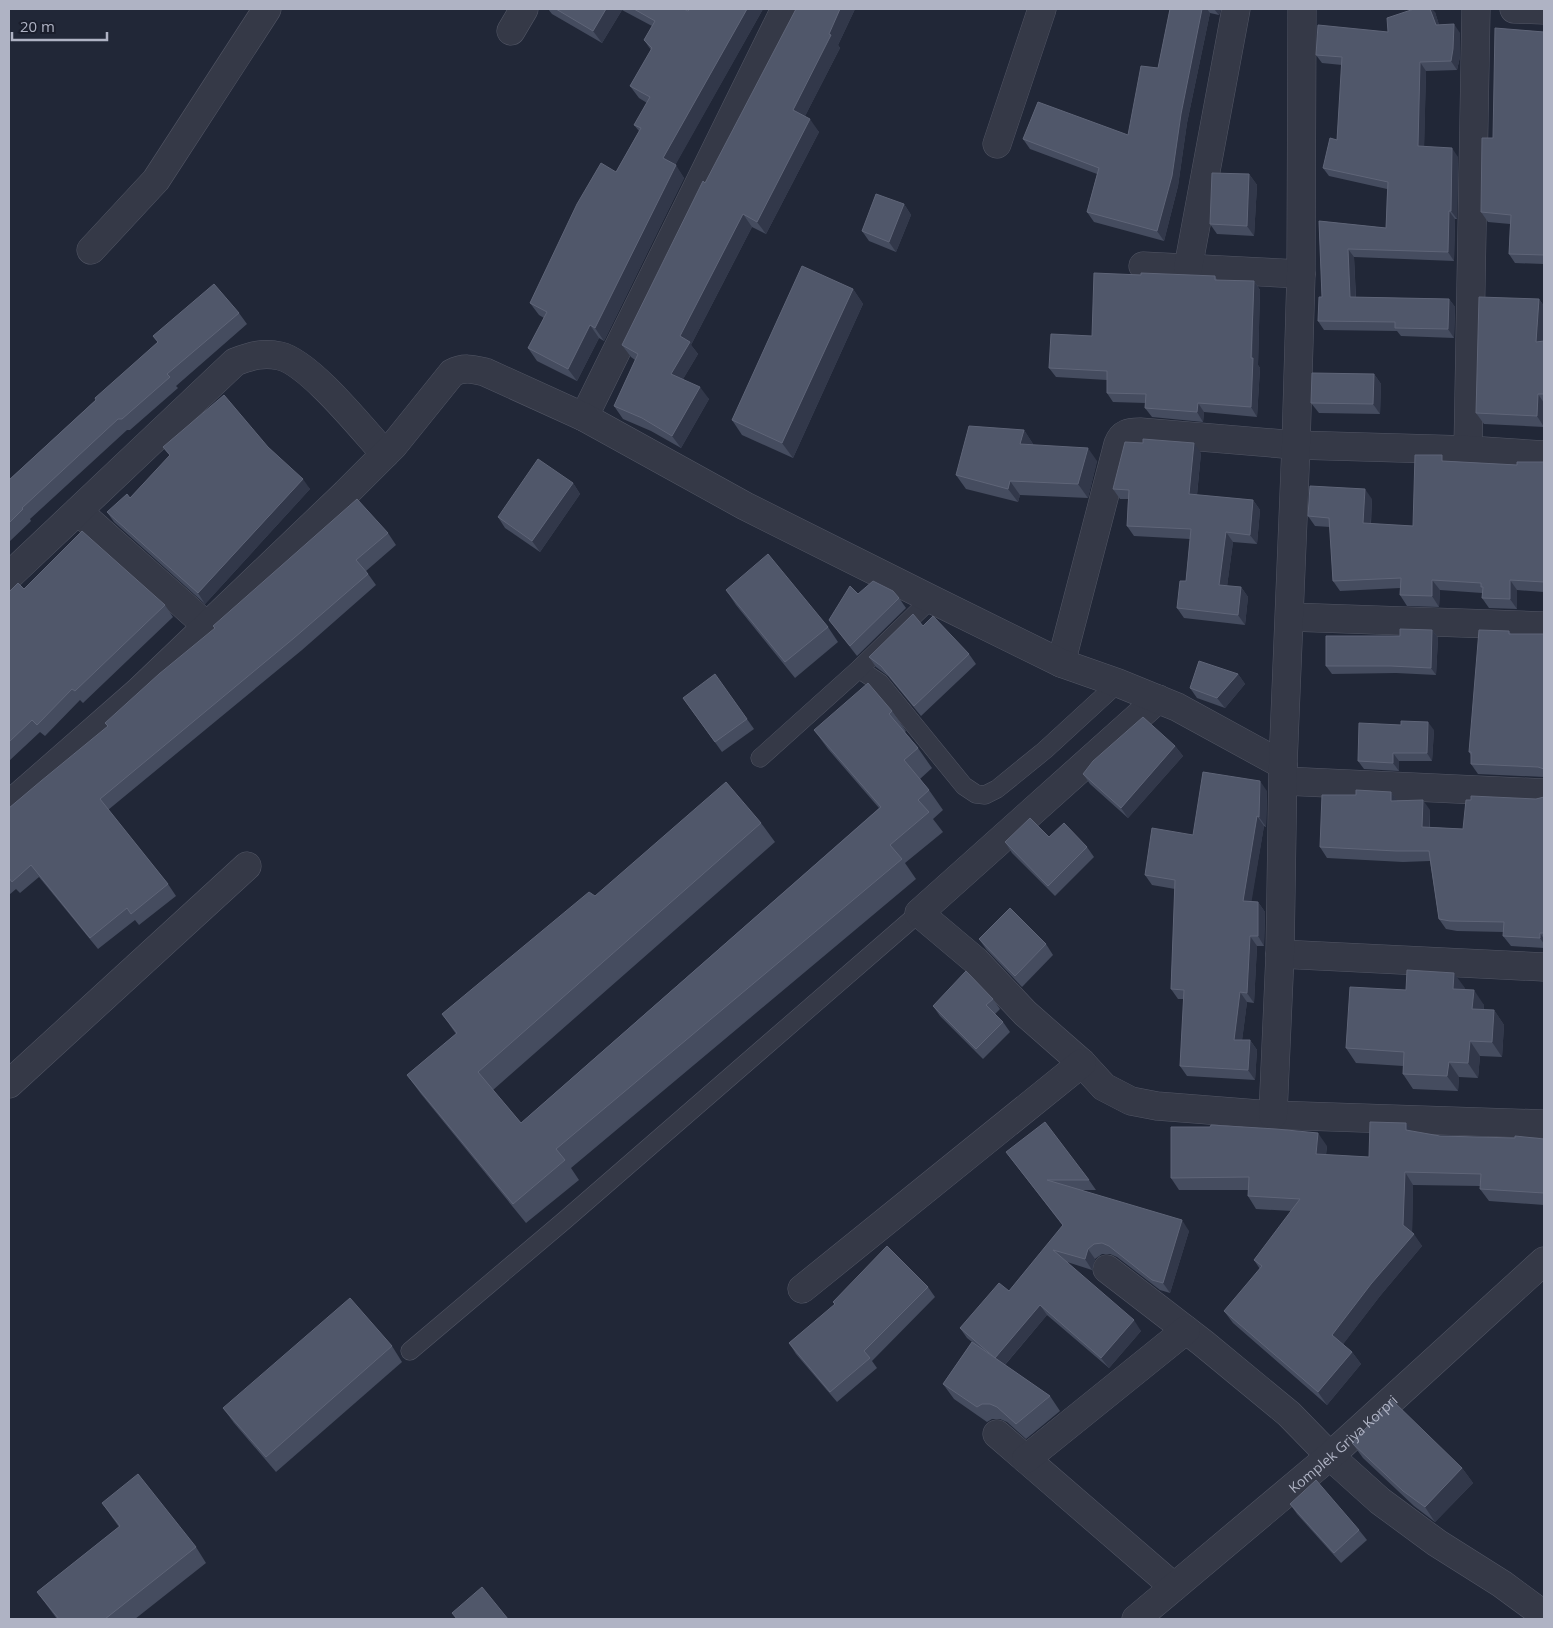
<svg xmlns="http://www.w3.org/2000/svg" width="1553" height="1628" font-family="'Open Sans',sans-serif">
	<rect width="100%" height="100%" fill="#212737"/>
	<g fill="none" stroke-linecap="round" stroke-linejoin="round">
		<g stroke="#525665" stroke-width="19">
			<g id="lane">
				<path d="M859,669L880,683L964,786L976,794L985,795L997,789L1045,750L1118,683"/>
				<path d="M760,758L859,669L931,599"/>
				<path d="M410,1351L565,1220L919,913"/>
			</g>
		</g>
		<g stroke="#525665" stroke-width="29">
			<g id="street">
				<path d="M1514,9L1544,10"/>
				<path d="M511,31L524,9"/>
				<path d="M997,144L1042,9"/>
				<path d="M91,250L156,180L267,9"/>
				<path d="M1143,266L1301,274"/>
				<path d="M1188,268L1236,9"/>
				<path d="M584,417L785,9"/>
				<path d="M1468,450L1476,9"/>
				<path d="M78,511L207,626"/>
				<path d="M9,576L235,362C251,356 263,352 280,356C310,363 363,430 385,454"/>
				<path d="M1290,617L1544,626"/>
				<path d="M1061,663L1118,444C1122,433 1129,432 1140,432L1296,445L1468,450L1544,455"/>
				<path d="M1158,699L919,913L976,961L1025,1013L1082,1063L1104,1087L1131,1101L1157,1106L1273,1115L1544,1124"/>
				<path d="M1284,781L1544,793"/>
				<path d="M9,805L138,692L346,493L394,445L452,373C463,367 473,369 485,372L584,417L745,506L931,599L1061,663L1118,683L1177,707L1283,765"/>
				<path d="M1280,954L1544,967"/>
				<path d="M9,1084L247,866"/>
				<path d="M1273,1115L1280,954L1283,765L1296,445L1301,274L1302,9"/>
				<path d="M1107,1269L1203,1343L1289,1414L1330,1456L1380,1501L1437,1543L1502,1584L1544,1615"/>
				<path d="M802,1289L1082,1063"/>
				<path d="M997,1434L1174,1587"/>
				<path d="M1026,1459L1186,1330"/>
				<path id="s1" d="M1136,1619L1330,1456L1544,1261"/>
			</g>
		</g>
		<use href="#lane" stroke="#353947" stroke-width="18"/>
		<use href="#street" stroke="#353947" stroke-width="28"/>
	</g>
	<g fill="#454c5f">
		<path d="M548,9H684L688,11L690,9H763L675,165L684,178L604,341L599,338L577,381L537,361L528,348L544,318L539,315L530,303L616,172L639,131L634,125L647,103L639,98L630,86L651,50L644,40L652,26L622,10L602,43L552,14Z"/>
		<path d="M796,9H855L838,45L840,48L805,116L819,132L766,234L752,227L691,345L698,354L683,379L709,399L681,448L651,431L623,419L614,406L635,360L631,357L622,345Z"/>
		<path d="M1170,9H1221L1219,15L1210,13L1187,123L1178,186L1164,241L1094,222L1087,212L1097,174L1030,149L1023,139L1128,135L1158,68Z"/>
		<path d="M1435,12L1439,25L1460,33V57L1457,70L1426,71L1424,146L1458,157L1457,219H1455L1454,261L1354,257L1356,297L1449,299L1455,307L1454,338L1401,336L1397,331L1324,330L1318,321L1322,297L1319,221L1386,228L1387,189L1329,176L1323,168L1337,140L1342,65L1322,63L1316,55L1388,32Z"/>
		<path d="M1544,32V264L1515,263L1509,254L1510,224L1488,222L1481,212L1493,138Z"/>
		<path d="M1249,174L1257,185L1254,236L1217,234L1210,224Z"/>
		<path d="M904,204L911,215L896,252L869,241L862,231Z"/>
		<path d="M1215,276L1217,280L1254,281L1260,290L1258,365L1260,368L1257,417L1204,412L1203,422L1152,417L1145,408V403L1113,402L1107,393V380L1056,377L1049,368L1092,336Z"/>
		<path d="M853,289L863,304L793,458L742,435L732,420Z"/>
		<path d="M1539,299L1544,306V427L1484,424L1476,413Z"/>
		<path d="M239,313L247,324L176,386L178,388L130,430H127L30,519L31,521L9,542V480L158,342L153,336Z"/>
		<path d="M1374,374L1381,384L1380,414L1319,413L1311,403Z"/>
		<path d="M1024,430L1033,444V445L1097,461L1088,498L1020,495L1018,502L966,489L956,475Z"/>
		<path d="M163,447H268L310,489L205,604L114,522L107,512L130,498L170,456Z"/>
		<path d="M1201,453L1197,495L1253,500L1260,510L1257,544L1233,542L1227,586L1241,587L1248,597L1245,625L1184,618L1177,608L1186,581L1190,539L1134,536L1127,526L1128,499H1120L1113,489Z"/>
		<path d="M1446,461L1517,465L1544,462V592L1517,590V609L1489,608L1482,598V593L1440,590L1439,607L1407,606L1400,595V588L1340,591L1333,581L1330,527L1315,526L1308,516L1372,499L1371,524L1413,526Z"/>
		<path d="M573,483L580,494L540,552L505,528L498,517Z"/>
		<path d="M388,533L396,545L366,571L376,585L302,650L108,810L168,884L176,896L139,925L135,920L98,949L39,877L20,893L16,889L9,895V808L108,727L105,723Z"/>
		<path d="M24,589L165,605L173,617L83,703L80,700L45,736L40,732L9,761V592Z"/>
		<path d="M726,590L828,627L838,642L795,678L736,605Z"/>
		<path d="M858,594L899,598L906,608L857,656L829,620Z"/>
		<path d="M923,626L969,654L976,664L921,716L888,676L876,667L869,657Z"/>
		<path d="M1432,630L1438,638L1436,675L1396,673L1332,674L1326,666Z"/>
		<path d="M1509,631L1511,634H1544V777L1478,774L1471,764V755L1469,752Z"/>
		<path d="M1238,674L1245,684L1225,708L1197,698L1190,688Z"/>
		<path d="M683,698L747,719L754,729L722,752Z"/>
		<path d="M892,711L906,731L905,732L918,748L932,768L920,779L929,790L943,810L933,819L943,832L905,863L916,879L571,1168L579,1180L526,1223L421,1094L407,1075L456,1034L442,1014L595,896L761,823L775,842L493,1090L521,1123L879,808L828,749L814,730Z"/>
		<path d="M1434,730L1432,761H1399V771L1364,769L1358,761Z"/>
		<path d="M1175,746L1183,756L1128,818L1090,784L1083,774Z"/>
		<path d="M1267,791L1266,827L1264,826L1251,901L1258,902L1265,912L1264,946H1257L1254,1003L1247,1002L1242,1040H1250L1257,1050L1255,1080L1187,1076L1180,1066L1184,999H1178L1171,989L1175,889L1152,885L1145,875L1193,835Z"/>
		<path d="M1391,792L1397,801L1430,810V827L1463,829L1536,799L1544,797V948L1511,946L1503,936L1504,932L1457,931L1446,929L1439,919L1430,861L1403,862L1327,858L1320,847L1356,795Z"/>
		<path d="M1049,837L1087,847L1094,857L1055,896L1012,853L1005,842Z"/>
		<path d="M979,939L1046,944L1053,955L1022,987L986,949Z"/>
		<path d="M1465,988V989L1484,1005V1010H1494L1504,1025L1502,1057L1480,1056L1478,1078L1459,1077L1458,1091L1413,1089L1403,1074V1066L1356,1063L1346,1048L1406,990Z"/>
		<path d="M993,999L1000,1009L995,1014L1003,1022L1010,1032L983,1059L940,1016L933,1006Z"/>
		<path d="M1406,1123L1412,1132L1440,1136L1544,1139V1205L1489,1201L1480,1189V1186L1413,1185L1412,1233L1422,1246L1380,1296L1343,1344L1352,1352L1361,1364L1327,1405L1233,1323L1224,1311L1260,1269L1254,1260L1292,1211L1256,1209L1248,1196V1190H1179L1171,1178L1327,1146L1326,1155L1369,1157Z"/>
		<path d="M1006,1152L1089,1180L1096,1190H1081L1189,1231L1170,1293L1160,1290L1117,1257L1110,1254H1102L1095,1259L1092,1270L1067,1262L1141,1331L1109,1368L1047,1315L1005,1365L1050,1396L1060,1411L1026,1439L1007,1422L1000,1419H992L987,1422L954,1399L943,1384L972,1342L967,1338L960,1328L1009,1291L1063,1226Z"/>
		<path d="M928,1287L935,1297L872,1361L877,1368L837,1402L796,1354L789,1343L835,1305L833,1302Z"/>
		<path d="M392,1346L402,1362L276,1472L234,1423L223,1408Z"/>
		<path d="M1352,1443L1462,1468L1473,1483L1435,1522L1414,1506L1363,1458Z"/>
		<path d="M102,1503L196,1547L206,1563L135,1619H57L37,1592L119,1527Z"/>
		<path d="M1290,1504L1359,1530L1367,1540L1341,1563L1297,1514Z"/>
	</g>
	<g fill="#32384a">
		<path d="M606,9H621L622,10L602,43L593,31Z"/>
		<path d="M747,9H763L672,171L663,158Z"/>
		<path d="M840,9H855L838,45L840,48L802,122L793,110Z"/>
		<path d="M1202,9H1207L1210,13L1187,123L1178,186L1164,241L1157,231Z"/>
		<path d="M1214,9H1221L1219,15Z"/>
		<path d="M1430,9H1432L1435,12L1442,34L1436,25Z"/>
		<path d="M1454,24L1460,33V57L1457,70L1451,61Z"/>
		<path d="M1420,62L1426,71L1424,154L1418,146Z"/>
		<path d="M810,119L819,132L766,234L757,222Z"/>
		<path d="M1452,148L1458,157L1457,219L1451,211Z"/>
		<path d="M676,165L684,178L604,341L595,328Z"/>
		<path d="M1249,174L1257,185L1254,236L1247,226Z"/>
		<path d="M904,204L911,215L896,252L889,242Z"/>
		<path d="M1449,211L1455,219L1454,261L1448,252Z"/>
		<path d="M743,214L752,227L691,345L698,354L679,386L671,374L680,336Z"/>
		<path d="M1348,249L1354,257L1356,305L1350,297Z"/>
		<path d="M1254,281L1260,290L1258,365L1260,368L1257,417L1251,407Z"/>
		<path d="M853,289L863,304L793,458L782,443Z"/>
		<path d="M1449,299L1455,307L1454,338L1448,329Z"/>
		<path d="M1539,299L1544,306V348L1536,342Z"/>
		<path d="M590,325L599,338L577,381L568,369Z"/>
		<path d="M1374,374L1381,384L1380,414L1373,404Z"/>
		<path d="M700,387L709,399L681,448L672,436Z"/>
		<path d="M1538,394L1544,403V427L1537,416Z"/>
		<path d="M1198,403L1204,412L1203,422L1197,412Z"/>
		<path d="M1024,430L1033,444L1030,458L1020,444Z"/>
		<path d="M1194,443L1201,453L1196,504L1189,494Z"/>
		<path d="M1088,448L1097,461L1088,498L1078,484Z"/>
		<path d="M303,479L310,489L205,604L198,593Z"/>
		<path d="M1010,481L1020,495L1018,502L1008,489Z"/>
		<path d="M573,483L580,494L540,552L532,541Z"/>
		<path d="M1365,489L1372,499L1370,533L1363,523Z"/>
		<path d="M1253,500L1260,510L1257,544L1250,535Z"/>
		<path d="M1226,532L1233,542L1226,594L1219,585Z"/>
		<path d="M1432,580L1440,590L1439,607L1432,596Z"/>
		<path d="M1510,580L1517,590V609L1510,599Z"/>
		<path d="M1241,587L1248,597L1245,625L1238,615Z"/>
		<path d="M1432,630L1438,638L1436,675L1431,668Z"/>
		<path d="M1238,674L1245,684L1225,708L1217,698Z"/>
		<path d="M1428,722L1434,730L1432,761L1427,753Z"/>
		<path d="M1175,746L1183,756L1128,818L1121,808Z"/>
		<path d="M1393,753L1399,761V771L1393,763Z"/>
		<path d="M1260,781L1267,791L1266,827L1259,817Z"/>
		<path d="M1391,792L1398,802L1391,801Z"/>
		<path d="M1423,800L1430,810L1429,837L1422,827Z"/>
		<path d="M1257,816L1264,826L1250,911L1243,901Z"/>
		<path d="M1258,902L1265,912L1264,946L1258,936Z"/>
		<path d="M1540,933L1544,939V944L1540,938Z"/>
		<path d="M1250,936L1257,946L1254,1003L1247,993Z"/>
		<path d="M1454,973L1465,988L1464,1004L1453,989Z"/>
		<path d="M1474,990L1484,1005L1483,1024L1472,1009Z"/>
		<path d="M1240,992L1247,1002L1241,1049L1234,1040Z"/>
		<path d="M1494,1010L1504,1025L1502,1057L1492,1042Z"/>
		<path d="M1250,1040L1257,1050L1255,1080L1248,1070Z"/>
		<path d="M1470,1041L1480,1056L1478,1078L1468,1063Z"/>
		<path d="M1449,1062L1459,1077L1458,1091L1447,1076Z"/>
		<path d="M1406,1123L1415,1135L1406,1130Z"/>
		<path d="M1318,1133L1327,1146L1324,1166L1316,1154Z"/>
		<path d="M1405,1172L1413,1185L1412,1236L1414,1234L1422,1246L1380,1296L1341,1347L1332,1335L1403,1225Z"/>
		<path d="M1182,1220L1189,1231L1170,1293L1163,1283Z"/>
		<path d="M1088,1249L1095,1259L1092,1270L1085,1259Z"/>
		<path d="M1040,1305L1047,1315L1002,1368L994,1358Z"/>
		<path d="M1134,1320L1141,1331L1109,1368L1101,1358Z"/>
		<path d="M1352,1352L1361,1364L1327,1405L1318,1392Z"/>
		<path d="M1462,1468L1473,1483L1435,1522L1425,1507Z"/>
	</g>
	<g fill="#50576a" stroke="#5f6578">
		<path d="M556,9H606L593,31Z"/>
		<path d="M634,9H684L688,11L690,9H747L663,158L676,165L595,328L590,325L568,369L528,348L547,312L530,303L577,204L601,163L616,172L641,128L634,125L650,97L630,86L652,48L644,40L655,21Z"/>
		<path d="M796,9H840L829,34L831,35L793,110L810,119L757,222L743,214L680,336L690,342L671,374L700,387L672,436L642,418L614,406L638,354L622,345L703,181L705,183Z"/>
		<path d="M1170,9H1202L1181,114L1172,176L1157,231L1087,212L1099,168L1023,139L1038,102L1128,135L1141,66L1158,68Z"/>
		<path d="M1414,9H1430L1436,25L1454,24L1453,49L1451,61L1420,62L1418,146L1452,148L1451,211H1449L1448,252L1348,249L1350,297L1449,299L1448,329L1395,328V322L1318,321L1319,297H1322L1319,221L1386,228L1388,182L1323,168L1330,138L1337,140L1342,57L1316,55L1318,25L1388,32L1387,18Z"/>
		<path d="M1495,28L1544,32V255L1509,254L1511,215L1481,212L1482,138H1493Z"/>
		<path d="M1212,173L1249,174L1247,226L1210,224Z"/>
		<path d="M876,194L904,204L889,242L862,231Z"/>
		<path d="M802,266L853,289L782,443L732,420Z"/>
		<path d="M1094,273L1141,275V273L1215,276V280L1254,281L1251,358H1253L1251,407L1198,403L1197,412L1145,408L1146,394L1107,393V371L1049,368L1051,334L1092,336Z"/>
		<path d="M214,284L239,313L167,374L170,377L122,419H118L22,508L23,509L9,523V480L96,400L95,398L158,342L153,336Z"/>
		<path d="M1479,297L1539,299L1536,342L1544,341V394H1538L1537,416L1476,413Z"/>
		<path d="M1312,373L1374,374L1373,404L1311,403Z"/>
		<path d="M224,395L268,447L303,479L198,593L107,512L127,494L130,498L170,455L163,447Z"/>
		<path d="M969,426L1024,430L1020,444L1088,448L1078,484L1010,481L1008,489L956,475Z"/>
		<path d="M1143,439L1194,443L1189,494L1253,500L1250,535L1226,532L1219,585L1241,587L1238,615L1177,608L1180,581H1186L1191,529L1127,526L1129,490L1113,489L1125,442L1143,443Z"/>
		<path d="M1415,455H1442V461L1517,465V462H1544V582L1510,580V599L1482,598L1483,587H1481V583L1432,580V596L1400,595L1401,578L1333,581L1329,518L1308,516L1310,486L1365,489L1363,523L1413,526Z"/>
		<path d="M538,459L573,483L532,541L498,517Z"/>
		<path d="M357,499L388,533L356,560L368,574L294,638L100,799L168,884L131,914L127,908L90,938L31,865L12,882L9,878V808L41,781L108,726L105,723L159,674L215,628L213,626Z"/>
		<path d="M82,531L165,605L75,691L72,689L37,725L32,720L9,742V592L18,583L24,589Z"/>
		<path d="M768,554L828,627L785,662L726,590Z"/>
		<path d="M873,581L893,591L899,598L850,646L829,620L850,586L858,594Z"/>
		<path d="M913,614L923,626L933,616L969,654L914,706L881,666L869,657Z"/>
		<path d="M1400,629L1432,630L1431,668L1391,666H1326V636H1400Z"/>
		<path d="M1479,630L1509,631V634H1544V769L1538,767L1471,764V752H1469Z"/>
		<path d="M1199,661L1238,674L1217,698L1190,688Z"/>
		<path d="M715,674L747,719L715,742L683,698Z"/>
		<path d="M868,683L892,711L889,714L918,748L904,760L929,790L918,800L929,812L890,845L902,859L556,1149L565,1160L513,1204L407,1075L457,1033L442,1014L589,892L595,896L726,782L761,823L478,1072L521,1123L881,807L814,730Z"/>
		<path d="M1143,717L1175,746L1121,808L1083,774L1093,761Z"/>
		<path d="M1401,721L1428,722L1427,753H1393V763L1358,761L1359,723L1401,725Z"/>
		<path d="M1203,772L1260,781L1259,817L1257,816L1243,901L1258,902V936H1250L1247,993L1240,992L1234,1040H1250L1248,1070L1180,1066L1184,990L1171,989L1175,880L1145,875L1152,828L1193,835Z"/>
		<path d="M1356,790L1391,792V801L1423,800L1422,827L1463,829L1466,800H1471V796L1536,799L1544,797V933H1540V938L1503,936L1504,922L1450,921L1439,919L1429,851H1396L1320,847L1322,795H1356Z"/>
		<path d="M1030,818L1049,837L1064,823L1087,847L1048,886L1005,842Z"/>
		<path d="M1010,908L1046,944L1015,976L979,939Z"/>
		<path d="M1407,970L1454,973L1453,989L1474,990L1472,1009L1494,1010L1492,1042L1470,1041L1468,1063L1449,1062L1447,1076L1403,1074L1404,1052L1346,1048L1350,987L1406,990Z"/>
		<path d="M966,971L993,999L986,1005L1003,1022L976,1049L933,1006Z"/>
		<path d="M1045,1122L1089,1180H1047L1182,1220L1163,1283L1152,1280L1109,1246L1102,1243L1094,1244L1088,1249L1085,1259L1053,1250L1134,1320L1101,1358L1040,1305L995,1358L960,1328L999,1283L1009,1291L1063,1225L1006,1152Z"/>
		<path d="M1370,1122L1406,1123V1130L1440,1136L1515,1138V1136L1544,1139V1193L1480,1189L1481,1174L1405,1172L1403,1225L1414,1234L1371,1284L1332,1335L1352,1352L1318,1392L1224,1311L1262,1266L1254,1260L1300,1199L1248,1196L1249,1177L1171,1178V1127H1210L1211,1125L1276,1129L1318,1133L1316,1154L1369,1157Z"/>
		<path d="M887,1246L928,1287L864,1351L870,1358L830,1392L789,1343L835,1304L833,1302Z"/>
		<path d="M350,1298L392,1346L266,1457L223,1408Z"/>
		<path d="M972,1342L1050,1396L1016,1424L997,1407L990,1404H982L977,1407L943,1384Z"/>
		<path d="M1392,1400L1462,1468L1425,1507L1403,1491L1352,1443Z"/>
		<path d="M138,1474L196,1547L105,1619H59L37,1592L120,1526L102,1503Z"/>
		<path d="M1316,1480L1359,1530L1334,1553L1290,1504Z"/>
		<path d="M482,1587L508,1619H457L452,1613Z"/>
	</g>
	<g text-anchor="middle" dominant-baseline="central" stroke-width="4" stroke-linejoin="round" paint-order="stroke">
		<g font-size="14" fill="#afb3c4" stroke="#1a1e2c">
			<text stroke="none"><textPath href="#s1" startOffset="271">Komplek Griya Korpri</textPath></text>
		</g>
	</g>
	<rect width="1553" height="1628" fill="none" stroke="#afb3c4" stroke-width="20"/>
	<path d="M12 32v8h95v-8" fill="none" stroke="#afb3c4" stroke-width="2.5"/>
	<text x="20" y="32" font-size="15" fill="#afb3c4" stroke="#1a1e2c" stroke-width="4" paint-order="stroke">20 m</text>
</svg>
